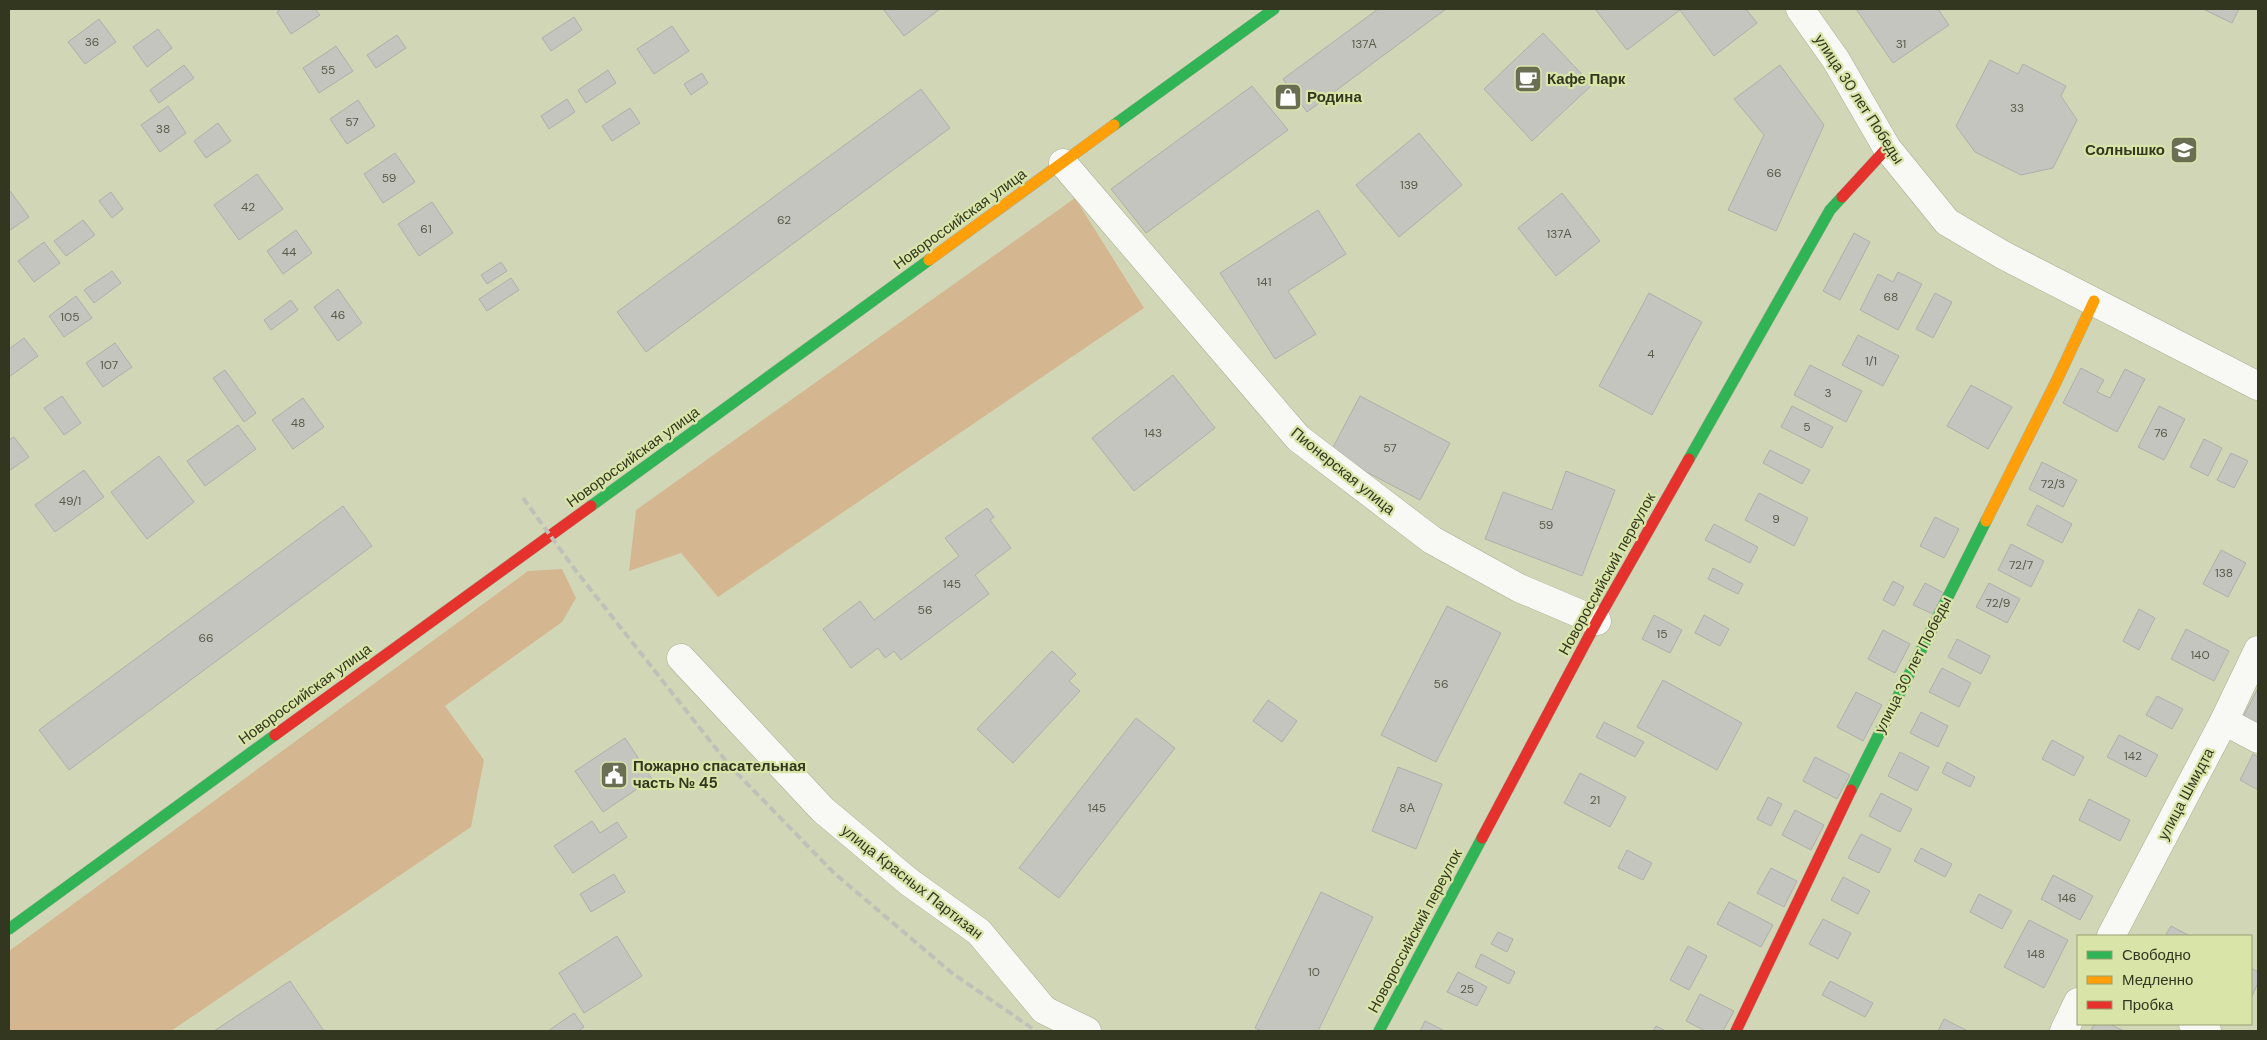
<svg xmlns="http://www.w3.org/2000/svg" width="2267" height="1040" font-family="'DM Sans',sans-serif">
	<rect width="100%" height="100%" fill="#d1d7b6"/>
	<g fill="#d4b790">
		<path d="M1075,198L1144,308L718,597L681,553L629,571L636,510Z"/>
		<path d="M562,569L576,598L562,622L445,706L484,760L471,827L171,1031H9V951L528,571Z"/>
	</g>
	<g fill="#c5c5c0" stroke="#afafaa">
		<path d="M281,9H315L320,15L291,34L277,12Z"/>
		<path d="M883,9H940L904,36Z"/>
		<path d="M1378,9H1446L1307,112L1283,79Z"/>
		<path d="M1595,9H1746L1757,23L1714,56L1680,10L1627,50Z"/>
		<path d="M1856,9H1938L1949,25L1893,63Z"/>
		<path d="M2203,9H2239L2232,23Z"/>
		<path d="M574,17L582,30L551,51L542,38Z"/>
		<path d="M99,19L116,42L85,64L68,42Z"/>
		<path d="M672,26L689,51L654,74L637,49Z"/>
		<path d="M158,29L172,48L147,67L133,47Z"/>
		<path d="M1543,33L1592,85L1532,141L1484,89Z"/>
		<path d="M397,35L406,48L376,68L367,55Z"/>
		<path d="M336,46L353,71L319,93L303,68Z"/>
		<path d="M1990,60L2018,74L2023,64L2066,86L2061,96L2077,120L2053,168L2021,175L1975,152L1956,126Z"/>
		<path d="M184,65L194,78L159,103L150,90Z"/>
		<path d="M1780,65L1824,125L1776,231L1728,210L1764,135L1734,99Z"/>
		<path d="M608,70L616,83L586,103L578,90Z"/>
		<path d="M702,73L708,83L691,95L684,84Z"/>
		<path d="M1252,86L1288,130L1146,233L1111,189Z"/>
		<path d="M921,89L950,128L646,352L617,312Z"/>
		<path d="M567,99L575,112L549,129L541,116Z"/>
		<path d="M358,100L375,126L347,144L330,119Z"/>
		<path d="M168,106L186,133L160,152L141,125Z"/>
		<path d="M630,108L640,123L612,141L602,126Z"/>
		<path d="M218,123L231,141L206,158L194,141Z"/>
		<path d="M1419,133L1462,185L1399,237L1356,185Z"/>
		<path d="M395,153L415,182L383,203L364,174Z"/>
		<path d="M257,174L283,209L239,240L214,205Z"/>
		<path d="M10,191L29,217L9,231V192Z"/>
		<path d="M111,192L123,209L112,218L99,201Z"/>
		<path d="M1562,193L1600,241L1556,276L1518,228Z"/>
		<path d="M432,202L453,233L419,256L398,224Z"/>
		<path d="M1318,210L1346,254L1288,291L1316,334L1275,359L1220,273Z"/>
		<path d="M83,220L95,235L66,256L54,241Z"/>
		<path d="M296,230L312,253L283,274L267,251Z"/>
		<path d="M1854,233L1870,242L1840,300L1823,291Z"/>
		<path d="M44,242L60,263L34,282L18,261Z"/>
		<path d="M501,262L507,271L487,284L481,275Z"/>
		<path d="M112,271L121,283L94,303L84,290Z"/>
		<path d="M1898,272L1922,284L1898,330L1860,310L1878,274L1893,282Z"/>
		<path d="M511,278L519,290L487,311L479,299Z"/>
		<path d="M338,289L362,323L338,341L314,307Z"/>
		<path d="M1649,293L1702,322L1652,415L1599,386Z"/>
		<path d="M1935,293L1952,302L1933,338L1916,329Z"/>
		<path d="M76,296L92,318L64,337L49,316Z"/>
		<path d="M291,300L298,310L271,330L264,320Z"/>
		<path d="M1858,335L1899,356L1883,386L1842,365Z"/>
		<path d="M24,338L38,356L9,377V349Z"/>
		<path d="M115,343L132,367L103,387L86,363Z"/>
		<path d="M1810,365L1862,391L1846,422L1794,395Z"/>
		<path d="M2081,368L2104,380L2097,392L2110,398L2125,369L2145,379L2117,432L2063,403Z"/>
		<path d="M225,370L256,413L244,422L213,378Z"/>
		<path d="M1173,375L1215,428L1134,491L1092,438Z"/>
		<path d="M1971,385L2012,407L1988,449L1947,426Z"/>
		<path d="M62,396L81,423L64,435L44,408Z"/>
		<path d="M1360,396L1450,443L1420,500L1330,453Z"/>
		<path d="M303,398L324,427L293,449L272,420Z"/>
		<path d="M1792,406L1833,427L1822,448L1781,427Z"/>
		<path d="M2159,406L2185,419L2164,460L2138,447Z"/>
		<path d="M238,425L256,449L205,486L187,461Z"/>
		<path d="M14,437L29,457L9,471V440Z"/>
		<path d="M2204,439L2222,448L2208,476L2190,467Z"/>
		<path d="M1770,450L1810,470L1802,484L1763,463Z"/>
		<path d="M2231,453L2248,461L2234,488L2217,480Z"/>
		<path d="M159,456L194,502L147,539L111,492Z"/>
		<path d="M2042,462L2077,480L2063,507L2029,489Z"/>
		<path d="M84,470L104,497L55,532L35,505Z"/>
		<path d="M1566,471L1615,490L1582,576L1485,539L1503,492L1552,510Z"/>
		<path d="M1759,493L1808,518L1794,546L1745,520Z"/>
		<path d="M2037,505L2072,524L2062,543L2027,525Z"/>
		<path d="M343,506L372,546L69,770L39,730Z"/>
		<path d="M987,508L994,517L990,520L1011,548L975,575L989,594L901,660L894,651L885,658L878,648L851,668L823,629L860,601L874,620L959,556L945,538Z"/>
		<path d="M1935,517L1959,529L1944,558L1920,546Z"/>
		<path d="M1714,524L1758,547L1750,563L1705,540Z"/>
		<path d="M2011,544L2044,561L2031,587L1998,570Z"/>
		<path d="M2221,550L2246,563L2228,597L2203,584Z"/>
		<path d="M1713,568L1743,584L1738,594L1708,579Z"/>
		<path d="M1893,581L1904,587L1894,606L1883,600Z"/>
		<path d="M1925,583L1944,593L1933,614L1913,605Z"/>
		<path d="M1989,583L2020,599L2007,623L1976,607Z"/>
		<path d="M1447,606L1501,633L1436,762L1381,735Z"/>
		<path d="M2139,609L2155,618L2139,650L2123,641Z"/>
		<path d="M1654,615L1682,630L1670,653L1642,639Z"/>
		<path d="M1704,615L1729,629L1720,646L1695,633Z"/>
		<path d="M2186,629L2229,651L2214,681L2171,659Z"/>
		<path d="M1883,630L1910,644L1895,673L1868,659Z"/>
		<path d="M1957,639L1990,656L1981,674L1948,657Z"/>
		<path d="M1052,651L1076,674L1069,681L1080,691L1013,763L977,729Z"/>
		<path d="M1942,668L1971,683L1959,707L1929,692Z"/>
		<path d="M1663,680L1742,723L1717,770L1637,727Z"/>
		<path d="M2258,688V724L2243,717Z"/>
		<path d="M1856,692L1882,705L1863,741L1837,727Z"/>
		<path d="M2157,696L2183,709L2172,729L2146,715Z"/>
		<path d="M1268,700L1297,721L1282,742L1253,721Z"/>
		<path d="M1921,712L1948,726L1938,747L1910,733Z"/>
		<path d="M1136,718L1175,748L1059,898L1019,868Z"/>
		<path d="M1604,722L1644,742L1635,757L1596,737Z"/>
		<path d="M2119,735L2158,755L2146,777L2107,757Z"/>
		<path d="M625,738L652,779L603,812L575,771Z"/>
		<path d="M2052,740L2084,757L2074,776L2042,759Z"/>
		<path d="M1900,752L1929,767L1917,791L1888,776Z"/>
		<path d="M2253,754L2258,757V790L2240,780Z"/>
		<path d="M1815,757L1850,775L1837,799L1803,781Z"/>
		<path d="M1947,762L1975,777L1970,787L1942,773Z"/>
		<path d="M1398,767L1442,784L1416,849L1372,831Z"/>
		<path d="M1580,773L1626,797L1610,827L1564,803Z"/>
		<path d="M1881,793L1912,809L1900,832L1869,816Z"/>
		<path d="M1768,797L1782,804L1771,826L1757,819Z"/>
		<path d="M2089,799L2130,820L2120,841L2079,820Z"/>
		<path d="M1795,810L1824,825L1811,850L1782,835Z"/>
		<path d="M592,821L600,833L617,822L627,837L573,873L554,846Z"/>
		<path d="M1861,834L1891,849L1879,873L1848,858Z"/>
		<path d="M1921,848L1952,864L1945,877L1914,861Z"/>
		<path d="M1627,850L1652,863L1643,880L1618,868Z"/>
		<path d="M1771,868L1797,881L1784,907L1757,893Z"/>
		<path d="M614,874L625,892L591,912L580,894Z"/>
		<path d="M2053,875L2093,896L2080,920L2041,899Z"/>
		<path d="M1843,877L1870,891L1858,914L1831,900Z"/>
		<path d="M1321,892L1373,917L1318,1031H1262L1255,1028Z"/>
		<path d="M1979,894L2012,911L2002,929L1970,912Z"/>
		<path d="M1729,902L1773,925L1761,947L1717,924Z"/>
		<path d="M1823,919L1851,933L1838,959L1809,944Z"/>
		<path d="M2029,920L2068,940L2044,988L2004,967Z"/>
		<path d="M2171,926L2190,936H2165Z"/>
		<path d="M1498,932L1513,939L1507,952L1491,944Z"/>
		<path d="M617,936L642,976L584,1013L559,973Z"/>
		<path d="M1688,946L1707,956L1689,990L1670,980Z"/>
		<path d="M1481,954L1515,972L1509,984L1475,967Z"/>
		<path d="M2251,968L2258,972V983L2251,998Z"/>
		<path d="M1458,972L1487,987L1477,1006L1447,992Z"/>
		<path d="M290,981L324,1031H214Z"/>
		<path d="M1830,981L1873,1003L1865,1017L1822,995Z"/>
		<path d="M1700,994L1734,1011L1723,1031H1705L1686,1021Z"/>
		<path d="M574,1013L584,1027L578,1031H548Z"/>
		<path d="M1944,1019L1968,1031H1938Z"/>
		<path d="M1425,1021L1445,1031H1420Z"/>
		<path d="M2094,1024H2109L2124,1031H2091Z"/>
		<path d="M1656,1026L1666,1031H1653Z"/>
	</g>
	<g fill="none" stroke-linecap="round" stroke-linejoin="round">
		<g stroke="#a9ae94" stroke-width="29">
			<g id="street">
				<path d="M1800,9L1836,60L1887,148L1947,222L2003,255L2258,386"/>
				<path d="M1063,163L1298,438L1432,540L1519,588L1597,621"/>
				<path d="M681,658L823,810L909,882L979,932L1044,1010L1087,1031"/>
				<path d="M2224,721L2258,739"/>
				<path d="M2111,936L2224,721L2258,650"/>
				<path d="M2193,1024L2207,1031"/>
				<path d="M2064,1031L2078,1002"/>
			</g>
		</g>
		<g stroke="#a9ae94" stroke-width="12">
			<g id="fast">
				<path d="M1114,125L1274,9"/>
				<path d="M1689,459L1830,210L1842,197"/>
				<path d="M591,506L929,260"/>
				<path d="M1851,790L1986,521"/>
				<path d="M9,929L275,735"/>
				<path d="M1379,1031L1482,838"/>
			</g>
		</g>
		<g stroke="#a9ae94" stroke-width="12">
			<g id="slow">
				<path d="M929,260L1114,125"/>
				<path d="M1986,521L2056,382L2094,301"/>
			</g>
		</g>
		<g stroke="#a9ae94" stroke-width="12">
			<g id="jam">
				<path d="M1842,197L1887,148"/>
				<path d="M275,735L591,506"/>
				<path d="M1482,838L1597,621L1689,459"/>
				<path d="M1736,1031L1851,790"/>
			</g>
		</g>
		<use href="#street" stroke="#f8f9f4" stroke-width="28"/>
		<use href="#fast" stroke="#30b455" stroke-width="11"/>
		<use href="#slow" stroke="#ff9f0a" stroke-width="11"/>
		<use href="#jam" stroke="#e5322d" stroke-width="11"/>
		<path stroke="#bfc1b8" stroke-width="4" stroke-dasharray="8 4" stroke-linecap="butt" d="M523,498L576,571L729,765L834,873L952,973L1036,1031"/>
	</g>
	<defs>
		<g id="cafe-square" transform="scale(1.4375)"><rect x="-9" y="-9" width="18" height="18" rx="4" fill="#6a6f54" stroke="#d9e4a9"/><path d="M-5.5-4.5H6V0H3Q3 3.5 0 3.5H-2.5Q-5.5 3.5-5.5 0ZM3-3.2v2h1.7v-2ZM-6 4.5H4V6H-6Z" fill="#fff"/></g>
		<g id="shop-square" transform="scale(1.4375)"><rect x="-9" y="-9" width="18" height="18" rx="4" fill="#6a6f54" stroke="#d9e4a9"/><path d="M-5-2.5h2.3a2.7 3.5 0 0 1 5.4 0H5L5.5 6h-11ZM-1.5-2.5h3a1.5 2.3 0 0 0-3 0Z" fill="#fff"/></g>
		<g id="school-square" transform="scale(1.4375)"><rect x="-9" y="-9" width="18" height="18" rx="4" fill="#6a6f54" stroke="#d9e4a9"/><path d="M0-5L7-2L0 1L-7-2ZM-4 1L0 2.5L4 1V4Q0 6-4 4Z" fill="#fff"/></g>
		<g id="civic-square" transform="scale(1.4375)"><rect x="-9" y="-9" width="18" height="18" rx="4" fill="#6a6f54" stroke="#d9e4a9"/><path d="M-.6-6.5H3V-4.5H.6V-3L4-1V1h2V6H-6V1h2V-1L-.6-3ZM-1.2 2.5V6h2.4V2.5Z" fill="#fff"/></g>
	</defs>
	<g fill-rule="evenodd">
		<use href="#cafe-square" x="1528" y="79"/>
		<use href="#shop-square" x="1288" y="97"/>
		<use href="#school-square" x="2184" y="150"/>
		<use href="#civic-square" x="614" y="775"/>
	</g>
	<g text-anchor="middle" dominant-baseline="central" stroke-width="4.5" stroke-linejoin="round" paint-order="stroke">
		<g font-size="12" fill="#585a48">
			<text x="92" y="42">36</text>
			<text x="1364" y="44">137А</text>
			<text x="1901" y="44">31</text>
			<text x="328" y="70">55</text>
			<text x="2017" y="108">33</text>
			<text x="352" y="122">57</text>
			<text x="163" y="129">38</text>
			<text x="1774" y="173">66</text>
			<text x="389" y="178">59</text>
			<text x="1409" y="185">139</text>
			<text x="248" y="207">42</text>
			<text x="784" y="220">62</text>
			<text x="426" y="229">61</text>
			<text x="1559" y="234">137А</text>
			<text x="289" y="252">44</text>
			<text x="1264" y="282">141</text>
			<text x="1891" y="297">68</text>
			<text x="338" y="315">46</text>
			<text x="70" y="317">105</text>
			<text x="1651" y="354">4</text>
			<text x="1871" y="361">1/1</text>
			<text x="109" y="365">107</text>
			<text x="1828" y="393">3</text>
			<text x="298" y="423">48</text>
			<text x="1807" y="427">5</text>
			<text x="1153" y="433">143</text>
			<text x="2161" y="433">76</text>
			<text x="1390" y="448">57</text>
			<text x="2053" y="484">72/3</text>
			<text x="70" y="501">49/1</text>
			<text x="1776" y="519">9</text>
			<text x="1546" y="525">59</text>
			<text x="2021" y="565">72/7</text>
			<text x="2224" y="573">138</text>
			<text x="952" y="584">145</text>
			<text x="1998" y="603">72/9</text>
			<text x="925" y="610">56</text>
			<text x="1662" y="634">15</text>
			<text x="206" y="638">66</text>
			<text x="2200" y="655">140</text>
			<text x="1441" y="684">56</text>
			<text x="2133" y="756">142</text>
			<text x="1595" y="800">21</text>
			<text x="1097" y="808">145</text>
			<text x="1407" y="808">8А</text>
			<text x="2067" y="898">146</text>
			<text x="2036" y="954">148</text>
			<text x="1314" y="972">10</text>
			<text x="1467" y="989">25</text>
		</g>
		<g font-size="15" font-weight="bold" fill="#333720" stroke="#d9e4a9" text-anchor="start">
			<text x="1547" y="79">Кафе Парк</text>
			<text x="1307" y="97">Родина</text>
			<text x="2165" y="150" text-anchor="end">Солнышко</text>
			<text x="633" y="766">Пожарно спасательная<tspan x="633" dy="17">часть № 45</tspan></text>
		</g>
		<g font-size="15" fill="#333720" stroke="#d9e4a9">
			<text transform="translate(1859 99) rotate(57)">улица 30 лет Победы</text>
			<text transform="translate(960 219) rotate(-36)">Новороссийская улица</text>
			<text transform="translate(633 457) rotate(-36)">Новороссийская улица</text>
			<text transform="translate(1343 471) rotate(39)">Пионерская улица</text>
			<text transform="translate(1607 574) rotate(-61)">Новороссийский переулок</text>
			<text transform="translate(1913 665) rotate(-63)">улица 30 лет Победы</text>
			<text transform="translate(305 694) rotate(-36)">Новороссийская улица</text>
			<text transform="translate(2186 794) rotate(-62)">улица Шмидта</text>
			<text transform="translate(912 882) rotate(38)">улица Красных Партизан</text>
			<text transform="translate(1415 931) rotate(-62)">Новороссийский переулок</text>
		</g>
	</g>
	<rect width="2267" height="1040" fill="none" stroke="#333720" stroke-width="20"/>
	<rect x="2077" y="935" width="175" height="90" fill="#d9e4a9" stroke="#979f72"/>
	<rect x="2087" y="951" width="25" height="8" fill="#30b455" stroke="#979f72"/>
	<text x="2122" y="960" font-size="15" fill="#333720">Свободно</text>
	<rect x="2087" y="976" width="25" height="8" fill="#ff9f0a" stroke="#979f72"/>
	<text x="2122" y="985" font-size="15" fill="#333720">Медленно</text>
	<rect x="2087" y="1001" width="25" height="8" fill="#e5322d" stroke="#979f72"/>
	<text x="2122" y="1010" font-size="15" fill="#333720">Пробка</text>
</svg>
